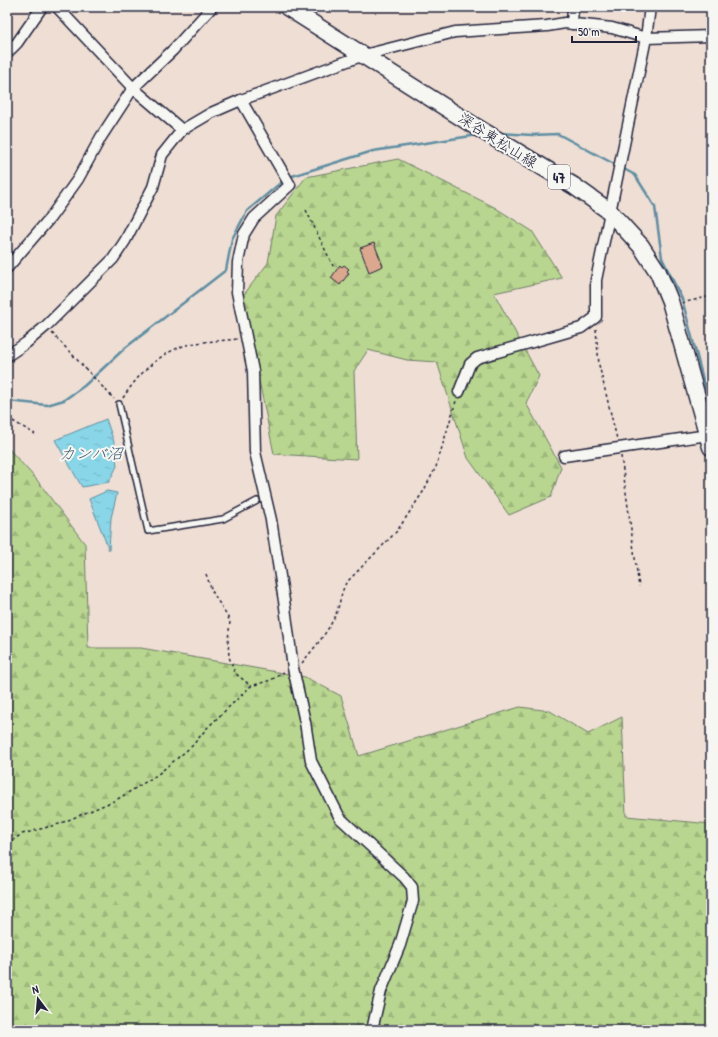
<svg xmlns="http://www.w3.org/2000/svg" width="718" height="1037" font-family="'Patrick Hand','Klee One',sans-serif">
	<defs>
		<pattern id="forest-firs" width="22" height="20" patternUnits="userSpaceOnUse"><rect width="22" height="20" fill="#b8d68f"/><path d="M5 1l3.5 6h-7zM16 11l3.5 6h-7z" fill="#9eb77c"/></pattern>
		<pattern id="water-ripples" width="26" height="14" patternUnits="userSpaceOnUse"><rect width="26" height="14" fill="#88d6e7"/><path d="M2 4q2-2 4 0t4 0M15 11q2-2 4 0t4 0" fill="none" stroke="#75b7c7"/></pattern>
	</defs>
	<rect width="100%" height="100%" fill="#eeded4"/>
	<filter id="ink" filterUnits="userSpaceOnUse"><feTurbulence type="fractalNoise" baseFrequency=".025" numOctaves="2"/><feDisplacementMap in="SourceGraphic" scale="8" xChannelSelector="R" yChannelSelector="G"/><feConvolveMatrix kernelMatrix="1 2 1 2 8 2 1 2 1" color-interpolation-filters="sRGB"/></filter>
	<g filter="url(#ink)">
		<g fill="url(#forest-firs)" stroke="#6d7c65">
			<path d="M398,159L494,207L532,231L562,278L494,293L539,376L526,403L561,467L551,497L509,515L468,458L437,362L407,360L368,350L354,371L357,459L274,454L242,297L268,263L276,216L306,177Z"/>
			<path d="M7,447L37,480L85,544L88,648H141L305,677L341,696L359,756L520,707L550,711L588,734L622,717L626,816L711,824V1030H7Z"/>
		</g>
		<g fill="url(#water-ripples)" stroke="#5f8ea2">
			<path d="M106,419L114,442L117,466L109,482L82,487L55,440Z"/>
			<path d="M107,491L117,493L111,518L109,550L89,499Z"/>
		</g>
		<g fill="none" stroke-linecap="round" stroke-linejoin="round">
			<g stroke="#5f8ea2" stroke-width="2.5">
				<path d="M499,133L532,135L558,134L616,165"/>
				<path d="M622,168L635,175L655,207L662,258L682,299L711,410"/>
				<path d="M289,177L373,151L478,135"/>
				<path d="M7,401L47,405L64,400L84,386L125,348L226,270L232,239L247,211L284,180"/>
			</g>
		</g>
		<g fill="#dba78f" stroke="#22223b">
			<path d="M374,243L383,266L369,272L360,248Z"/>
			<path d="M340,265L342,267L344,265L349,269L347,271L349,273L340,285L331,278Z"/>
		</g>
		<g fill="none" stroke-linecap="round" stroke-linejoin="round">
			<g stroke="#22223b" stroke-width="8">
				<path id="service" d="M119,404L148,531L223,519L257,501"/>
			</g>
			<g stroke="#22223b" stroke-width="13">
				<g id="minor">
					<path d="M57,7L133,88L182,130"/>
					<path d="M572,24L573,7"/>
					<path d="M7,53L17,43L42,7"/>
					<path d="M241,100L290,185L254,218L244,234L238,262L237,292L253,371L255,452L271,520L285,607L293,668L305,722L311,761L340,818L404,877L412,887L413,901L400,945L381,991L372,1030"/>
					<path d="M7,268L50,218L78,179L101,137L133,88L173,50L212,7"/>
					<path d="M7,356L26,343L46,326L113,259L125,241L153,187L162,155L182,130L211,113L241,100L364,55L455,32L547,26L565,23L612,28L646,38L711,36"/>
					<path d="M459,392L470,364L477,358L581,328L596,317V280L646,38L650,7"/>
					<path d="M564,456L708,435"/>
				</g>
			</g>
			<g stroke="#22223b" stroke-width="19">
				<path id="primary" d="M287,7L473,125L574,186L609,211L641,246L658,272L670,301L711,447"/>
			</g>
			<g stroke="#22223b" stroke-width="1.5" stroke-dasharray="3 3" stroke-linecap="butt">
				<path d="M306,210L333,266"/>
				<path d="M682,303L711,296"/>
				<path d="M596,329L599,365L617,439"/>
				<path d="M52,333L114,399"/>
				<path d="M123,398C138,374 162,350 191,344C206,341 222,341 237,339"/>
				<path d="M7,420H11L35,434"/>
				<path d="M621,456L639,587"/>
				<path d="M206,574L212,591L230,621L228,641L229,657L235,673L251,686"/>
				<path d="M302,663C313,649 326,635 334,618C340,607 340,594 346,583L397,531L423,492L436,467L456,401"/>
				<path d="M7,844L22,834L59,824L116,800L157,775L192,746L207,728L251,686L271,680L284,672"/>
			</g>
			<use href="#service" stroke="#f6f6f2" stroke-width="5"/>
			<use href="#minor" stroke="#f6f6f2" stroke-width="10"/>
			<use href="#primary" stroke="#f6f6f2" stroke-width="16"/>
		</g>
	</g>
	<g text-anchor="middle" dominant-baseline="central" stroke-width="4" stroke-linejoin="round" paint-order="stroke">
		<rect fill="#f6f6f2" stroke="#626272" stroke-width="1" x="548" y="165" width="22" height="24" rx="3"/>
		<g font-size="14" font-weight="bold" fill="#22223b">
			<text x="559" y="177">47</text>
		</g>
		<g font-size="15" fill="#22223b" stroke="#f6f6f2">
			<text transform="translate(498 140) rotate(32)">深谷東松山線</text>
		</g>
		<g font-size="16" font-style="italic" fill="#41586f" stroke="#f6f6f2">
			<text x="91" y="453">カンバ沼</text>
		</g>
	</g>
	<rect width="718" height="1037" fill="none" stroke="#f6f6f2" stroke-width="24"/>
	<rect x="12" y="12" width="694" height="1013" fill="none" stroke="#22223b" stroke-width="1.5" filter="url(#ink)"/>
	<g transform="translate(38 999) rotate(344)" stroke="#f6f6f2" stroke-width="3" paint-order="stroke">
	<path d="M0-3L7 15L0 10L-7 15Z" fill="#22223b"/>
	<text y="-6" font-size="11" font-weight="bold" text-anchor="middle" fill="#22223b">N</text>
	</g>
	<path d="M572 36v6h64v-6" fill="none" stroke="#22223b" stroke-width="2"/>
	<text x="578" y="36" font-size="12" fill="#22223b" stroke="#f6f6f2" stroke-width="3" paint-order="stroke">50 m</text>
</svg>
